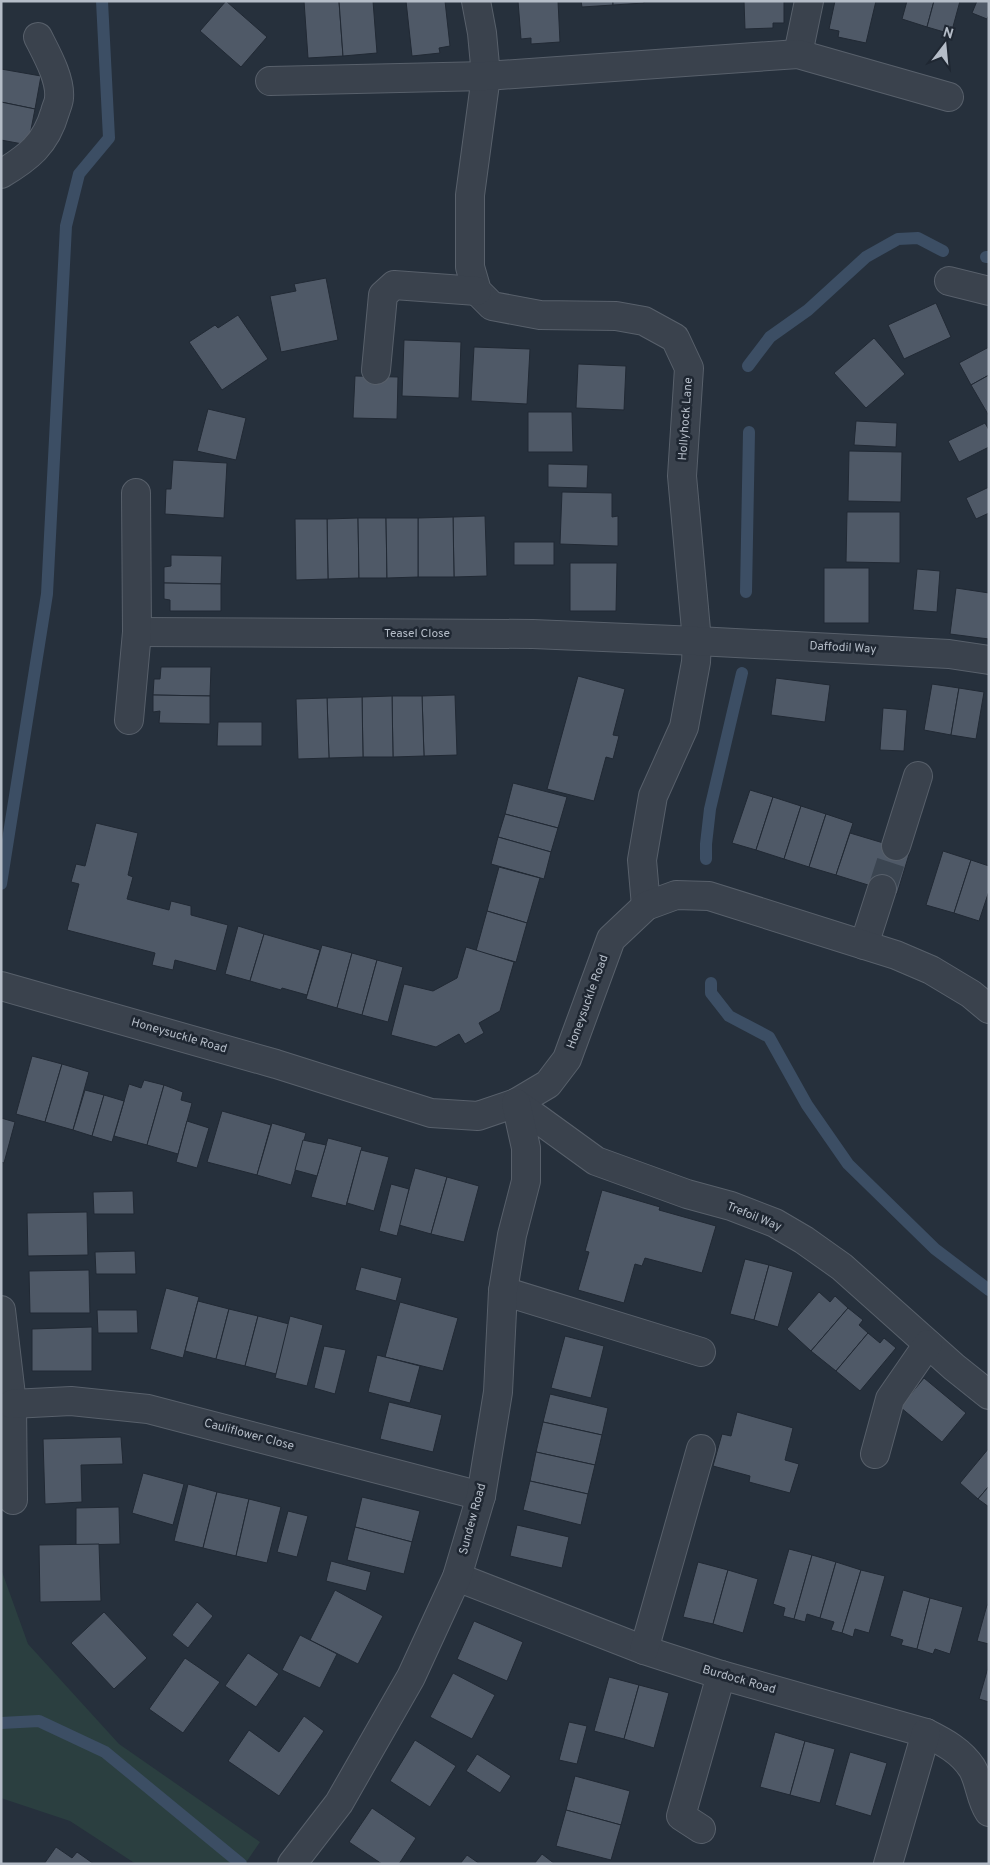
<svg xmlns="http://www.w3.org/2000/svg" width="990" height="1865" font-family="Overpass,sans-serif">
	<rect width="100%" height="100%" fill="#26303c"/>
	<path fill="#2b3f40" d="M1,1569L28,1644L119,1744L260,1842L245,1864H136L70,1821L1,1798Z"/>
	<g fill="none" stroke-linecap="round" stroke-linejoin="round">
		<g stroke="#3c4e64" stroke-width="12">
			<path d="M986,257H989"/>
			<path d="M748,366L770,337L808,310L866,257L898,239L918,238L943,251"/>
			<path d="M746,592L749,432"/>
			<path d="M706,859V844L710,809L742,673"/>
			<path d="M1,884L47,594L66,226L79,174L109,138L102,1"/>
			<path d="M711,983V993L729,1016L769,1037L807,1105L848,1164L935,1249L989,1290"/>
			<path d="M1,1723L39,1721L105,1752L241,1864"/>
		</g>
	</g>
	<g fill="#4f5967" stroke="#212934">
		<path d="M226,1L267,37L241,67L200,31Z"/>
		<path d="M304,1H339L343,56L308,58Z"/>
		<path d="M339,1H373L377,53L343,56Z"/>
		<path d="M406,1H445L450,46L439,48L440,53L412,56Z"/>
		<path d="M518,1H558L560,42L531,44V38L521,39Z"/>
		<path d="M581,1H613V5L582,7Z"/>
		<path d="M613,1H644V3L613,5Z"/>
		<path d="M744,1H784V23H773V28L745,29Z"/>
		<path d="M835,1H876L866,43L838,37L839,31L829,29Z"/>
		<path d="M907,1H934L927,27L902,19Z"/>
		<path d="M934,1H960L951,34L927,27Z"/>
		<path d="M977,1H989V15L987,19L972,13Z"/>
		<path d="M1,69L41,76L35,109L1,102Z"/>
		<path d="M1,102L35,109L28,145L1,140Z"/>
		<path d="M326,278L338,340L281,352L270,296L296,291L294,284Z"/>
		<path d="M936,303L951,337L904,359L888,325Z"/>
		<path d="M238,315L268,359L222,390L189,342L215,325L218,328Z"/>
		<path d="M874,338L905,374L866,408L834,373Z"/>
		<path d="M404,340L461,342L459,398L402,396Z"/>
		<path d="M474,347L530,349L527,404L471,401Z"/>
		<path d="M989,347V375L971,385L959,363Z"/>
		<path d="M578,364L626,366L624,410L576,408Z"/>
		<path d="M989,375V416L971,385Z"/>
		<path d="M355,376L398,377L397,419L353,418Z"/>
		<path d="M208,409L246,418L236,460L197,451Z"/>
		<path d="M528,412H572L573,452H528Z"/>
		<path d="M856,421L897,423L896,447L854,445Z"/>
		<path d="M985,423L989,430V447L959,462L948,441Z"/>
		<path d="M849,451L902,452L901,502L848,501Z"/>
		<path d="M173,460L227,463L224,518L165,514L166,489H171Z"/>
		<path d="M548,464L588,465L587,488L548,487Z"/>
		<path d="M989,487V513L976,519L966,498Z"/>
		<path d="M562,492L612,493V517L618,516V546L560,544Z"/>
		<path d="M847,512H900V563L846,562Z"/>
		<path d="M485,516L487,576L454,577L453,517Z"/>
		<path d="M453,517L454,577H418V518Z"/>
		<path d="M358,518L359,578L328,579L327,519Z"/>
		<path d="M358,518H386L387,578H359Z"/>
		<path d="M386,518H418V577L387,578Z"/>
		<path d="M295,519H327L328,579L296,580Z"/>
		<rect x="514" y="542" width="40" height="23"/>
		<path d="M171,555L222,556L221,584L164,583V567L171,566Z"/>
		<path d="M570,563H617L616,611H570Z"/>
		<rect x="824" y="568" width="45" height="55"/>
		<path d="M917,569L940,571L937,612L913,610Z"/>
		<path d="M164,583L221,584V611H170V600L164,599Z"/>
		<path d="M956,588L989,593V639L950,634Z"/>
		<path d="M161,667H211L210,696L153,695L154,679H160Z"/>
		<path d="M578,676L625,689L613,735L619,736L613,759L606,757L594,801L547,789Z"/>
		<path d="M776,678L830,685L825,722L771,715Z"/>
		<path d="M932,684L959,688L951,735L924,730Z"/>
		<path d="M959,688L984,692L976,739L951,735Z"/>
		<path d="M153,695L210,696V724L159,723L160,711L153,712Z"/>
		<path d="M455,695L457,755L424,756L422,696Z"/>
		<path d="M392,696H422L424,756L393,757Z"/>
		<path d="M392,696L393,757H363L362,697Z"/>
		<path d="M362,697L363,757L329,758L327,698Z"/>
		<path d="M327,698L329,758L298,759L296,699Z"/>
		<path d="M883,708L907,710L904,751L880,750Z"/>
		<path d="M218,722H262V746H217Z"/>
		<path d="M513,783L567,797L558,828L505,814Z"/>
		<path d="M750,790L773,797L756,850L732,843Z"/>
		<path d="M773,797L801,806L784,859L756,850Z"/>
		<path d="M801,806L826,814L809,867L784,859Z"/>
		<path d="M505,814L558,828L551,852L498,837Z"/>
		<path d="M826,814L853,823L836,875L809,867Z"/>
		<path d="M96,823L138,833L128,875L133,877L127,899L169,910L171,901L191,906V915L228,925L216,971L175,960L173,970L152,965L155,953L67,930L79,884L71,882L76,864L85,866Z"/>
		<path d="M850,833L910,851L897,894L836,875Z"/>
		<path d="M498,837L551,852L544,879L491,864Z"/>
		<path d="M943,851L971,860L954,913L926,905Z"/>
		<path d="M971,860L989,866V891L979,921L954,913Z"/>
		<path d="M499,867L540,878L527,923L487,911Z"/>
		<path d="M487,911L527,923L516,962L476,951Z"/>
		<path d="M238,926L264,934L250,981L225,974Z"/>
		<path d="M264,934L320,950L307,995L282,988L281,990L250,981Z"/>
		<path d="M322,945L352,953L337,1008L306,999Z"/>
		<path d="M466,947L514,962L500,1011L479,1023L484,1033L465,1044L459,1034L436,1047L391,1035L404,984L433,991L457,978Z"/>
		<path d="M352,953L377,960L362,1015L337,1008Z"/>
		<path d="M377,960L403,967L388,1022L362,1015Z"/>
		<path d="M32,1056L62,1064L45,1122L16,1114Z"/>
		<path d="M62,1064L89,1072L73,1130L45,1122Z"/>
		<path d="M144,1080L164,1085L147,1145L114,1136L129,1084L141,1088Z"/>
		<path d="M164,1085L183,1092L181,1100L192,1103L178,1154L147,1145Z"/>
		<path d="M85,1090L104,1095L92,1136L73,1130Z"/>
		<path d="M104,1095L124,1101L112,1142L92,1136Z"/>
		<path d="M222,1111L271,1125L257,1175L207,1162Z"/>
		<path d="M1,1118L15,1122L4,1163L1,1162Z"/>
		<path d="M187,1121L209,1128L197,1168L176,1162Z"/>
		<path d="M272,1123L306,1133L291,1185L257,1175Z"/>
		<path d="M328,1138L362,1147L346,1206L311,1197Z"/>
		<path d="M303,1140L326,1145L317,1176L295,1170Z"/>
		<path d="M361,1150L389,1157L374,1211L347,1203Z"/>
		<path d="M415,1168L447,1177L431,1234L399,1225Z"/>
		<path d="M447,1177L479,1186L464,1242L431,1234Z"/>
		<path d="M391,1184L409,1189L397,1236L379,1231Z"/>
		<path d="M602,1190L660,1207L659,1210L716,1226L702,1273L645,1258L642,1266L635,1264L624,1303L578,1290L589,1252L585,1251Z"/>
		<path d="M133,1191L134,1214H94L93,1192Z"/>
		<path d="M87,1212L88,1255L28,1256L27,1213Z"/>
		<path d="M135,1251L136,1274H96L95,1252Z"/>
		<path d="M745,1259L769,1265L754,1320L730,1314Z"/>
		<path d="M769,1265L793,1272L778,1327L754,1320Z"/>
		<path d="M361,1267L402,1278L396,1301L355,1290Z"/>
		<path d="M89,1270L90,1313H30L29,1271Z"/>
		<path d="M166,1288L199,1297L183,1358L150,1349Z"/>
		<path d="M819,1292L830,1302L835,1296L848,1308L811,1351L787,1329Z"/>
		<path d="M198,1301L229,1309L216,1359L185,1351Z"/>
		<path d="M400,1302L458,1318L443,1371L385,1357Z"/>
		<path d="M848,1308L863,1320L859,1325L868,1333L836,1371L811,1351Z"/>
		<path d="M229,1309L258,1316L245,1366L216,1359Z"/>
		<path d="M97,1310H137L138,1333H98Z"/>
		<path d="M258,1316L289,1324L276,1374L245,1366Z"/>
		<path d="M290,1316L323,1325L307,1386L275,1378Z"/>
		<path d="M92,1327V1371H32V1329Z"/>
		<path d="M868,1333L880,1343L884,1338L896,1348L860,1391L836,1371Z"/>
		<path d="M565,1336L604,1346L591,1398L551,1388Z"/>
		<path d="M324,1346L346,1350L335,1394L314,1388Z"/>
		<path d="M377,1355L420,1366L410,1403L368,1392Z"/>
		<path d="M924,1378L966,1413L942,1442L900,1407Z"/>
		<path d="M550,1394L608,1408L602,1435L543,1422Z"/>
		<path d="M389,1402L442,1415L433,1452L380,1439Z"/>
		<path d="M737,1412L793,1428L785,1460L799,1464L790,1493L749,1482L750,1476L713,1466L722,1434L731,1436Z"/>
		<path d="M543,1422L602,1435L595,1465L536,1452Z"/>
		<path d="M121,1437L123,1464L81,1465L82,1502L45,1504L43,1439Z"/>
		<path d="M989,1448V1486L978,1499L960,1483Z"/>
		<path d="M536,1452L595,1465L588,1494L530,1481Z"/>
		<path d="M143,1473L184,1484L173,1525L132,1513Z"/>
		<path d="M530,1481L588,1494L581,1525L523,1510Z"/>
		<path d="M188,1484L217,1492L203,1548L174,1541Z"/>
		<path d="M989,1486V1507L978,1499Z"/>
		<path d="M217,1492L249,1499L236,1556L203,1548Z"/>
		<path d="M362,1497L420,1511L412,1542L355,1527Z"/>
		<path d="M249,1499L281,1507L267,1563L236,1556Z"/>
		<path d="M119,1507L120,1544L76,1545V1508Z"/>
		<path d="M288,1511L308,1516L297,1557L277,1552Z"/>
		<path d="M517,1525L569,1537L562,1568L510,1556Z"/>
		<path d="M355,1527L412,1542L404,1574L347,1560Z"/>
		<path d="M99,1544L101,1601L40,1602L39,1545Z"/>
		<path d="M789,1549L812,1555L794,1619L783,1616L785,1608L773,1604Z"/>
		<path d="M812,1555L836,1562L820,1618L807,1614L805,1622L794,1619Z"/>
		<path d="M331,1561L371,1572L366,1591L326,1581Z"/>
		<path d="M698,1562L728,1570L713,1624L683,1617Z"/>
		<path d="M836,1562L861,1570L842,1633L831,1630L834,1622L820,1618Z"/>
		<path d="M728,1570L758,1579L743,1633L713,1624Z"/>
		<path d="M861,1570L885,1576L869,1633L855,1629L853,1637L842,1633Z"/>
		<path d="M335,1590L383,1616L358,1664L310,1640Z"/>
		<path d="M903,1590L930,1598L917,1649L901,1645L903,1640L890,1636Z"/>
		<path d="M930,1598L963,1607L950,1654L935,1649L933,1654L917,1649Z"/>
		<path d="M197,1602L213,1616L188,1648L172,1635Z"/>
		<path d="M987,1605H989V1644L977,1641Z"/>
		<path d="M104,1612L147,1658L114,1689L71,1643Z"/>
		<path d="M474,1621L523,1642L507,1681L457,1659Z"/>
		<path d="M300,1635L337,1654L320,1688L282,1670Z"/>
		<path d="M248,1653L279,1674L256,1707L225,1686Z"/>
		<path d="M185,1658L220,1682L183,1733L149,1709Z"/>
		<path d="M989,1664V1702L979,1699Z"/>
		<path d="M453,1673L495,1695L472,1739L430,1717Z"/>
		<path d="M609,1677L639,1685L624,1739L594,1731Z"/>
		<path d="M639,1685L669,1693L654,1748L624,1739Z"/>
		<path d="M304,1716L324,1731L279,1796L228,1761L249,1730L279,1752Z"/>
		<path d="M569,1722L587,1726L577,1764L559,1760Z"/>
		<path d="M775,1732L805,1741L790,1795L760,1787Z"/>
		<path d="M415,1740L456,1766L430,1807L390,1781Z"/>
		<path d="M805,1741L835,1749L820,1803L790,1795Z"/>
		<path d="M850,1752L887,1763L871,1816L835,1805Z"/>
		<path d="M477,1754L511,1776L500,1793L466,1771Z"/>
		<path d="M575,1776L630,1791L621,1825L566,1810Z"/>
		<path d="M372,1808L416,1838L399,1864H382L349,1842Z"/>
		<path d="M566,1810L621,1825L611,1860L556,1846Z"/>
		<path d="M56,1847L72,1858L77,1852L94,1864H44Z"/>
		<path d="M542,1854L555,1864H534Z"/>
		<path d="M467,1855L480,1864H460Z"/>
	</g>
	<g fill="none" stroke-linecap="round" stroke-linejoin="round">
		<path stroke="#3b4551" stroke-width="28" stroke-dasharray="28 14" stroke-linecap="butt" d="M882,889L896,846"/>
		<g stroke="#58606b" stroke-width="30">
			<g id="minor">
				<path d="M476,1L482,33L486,76L470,195V267L477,291L492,306L540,315L616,316L644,321L675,338L689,368L682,476L697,641L696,662L684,727L653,796L642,860L646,906"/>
				<path d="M798,54L809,1"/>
				<path d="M270,81L486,76L798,54L949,97"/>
				<path d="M1,174C28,158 46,144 55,112C56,108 59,102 59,98C61,79 46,53 38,37"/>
				<path d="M949,281L989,291"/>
				<path d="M376,370L383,295L394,285L477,291"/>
				<path d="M137,632L533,634L697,641L949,654L989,660"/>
				<path d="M129,720L137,632L136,493"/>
				<path d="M896,846L918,776"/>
				<path d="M864,945L882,889"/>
				<path d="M1,986L276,1064L431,1113L478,1116L516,1103L548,1084L567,1059L611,939L646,906L676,895L709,896L896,955L931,970L971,994L989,1009"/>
				<path d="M516,1103L596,1161L687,1194L731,1206L775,1223L804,1240L842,1267L954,1367L989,1395"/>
				<path d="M503,1291L701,1352"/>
				<path d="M1,1310L12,1404L13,1500"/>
				<path d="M12,1404L71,1401L148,1409L481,1496"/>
				<path d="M875,1454L890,1399L928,1344"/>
				<path d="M457,1577L644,1650L721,1675L926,1733C944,1742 961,1751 972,1768C980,1781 980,1799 989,1812"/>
				<path d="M644,1650L701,1449"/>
				<path d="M701,1829L681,1816L721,1675"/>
				<path d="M292,1864L339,1803L411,1677L457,1577L481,1496L498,1392L503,1291L512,1235L526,1181V1148L516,1103"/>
				<path d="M888,1864L926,1733"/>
			</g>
		</g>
		<use href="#minor" stroke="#3a424d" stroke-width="28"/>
	</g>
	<g text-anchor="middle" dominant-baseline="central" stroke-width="5" stroke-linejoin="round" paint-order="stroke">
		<g font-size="12" fill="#b5bdc8" stroke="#1f2732">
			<text transform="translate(686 419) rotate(-86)">Hollyhock Lane</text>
			<text x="417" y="634">Teasel Close</text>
			<text transform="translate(843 648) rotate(3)">Daffodil Way</text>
			<text transform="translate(588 1002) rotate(-70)">Honeysuckle Road</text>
			<text transform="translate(179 1036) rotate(16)">Honeysuckle Road</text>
			<text transform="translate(754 1217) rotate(22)">Trefoil Way</text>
			<text transform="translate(249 1435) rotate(15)">Cauliflower Close</text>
			<text transform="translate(473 1519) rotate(-75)">Sundew Road</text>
			<text transform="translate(739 1680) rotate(16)">Burdock Road</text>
		</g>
	</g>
	<rect width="990" height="1865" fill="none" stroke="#b5bdc8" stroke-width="5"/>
	<g transform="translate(945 45) rotate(16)" stroke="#1f2732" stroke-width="4" paint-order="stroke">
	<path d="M0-4L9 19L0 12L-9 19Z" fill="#b5bdc8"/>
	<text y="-8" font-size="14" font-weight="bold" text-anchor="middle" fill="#b5bdc8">N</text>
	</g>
</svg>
